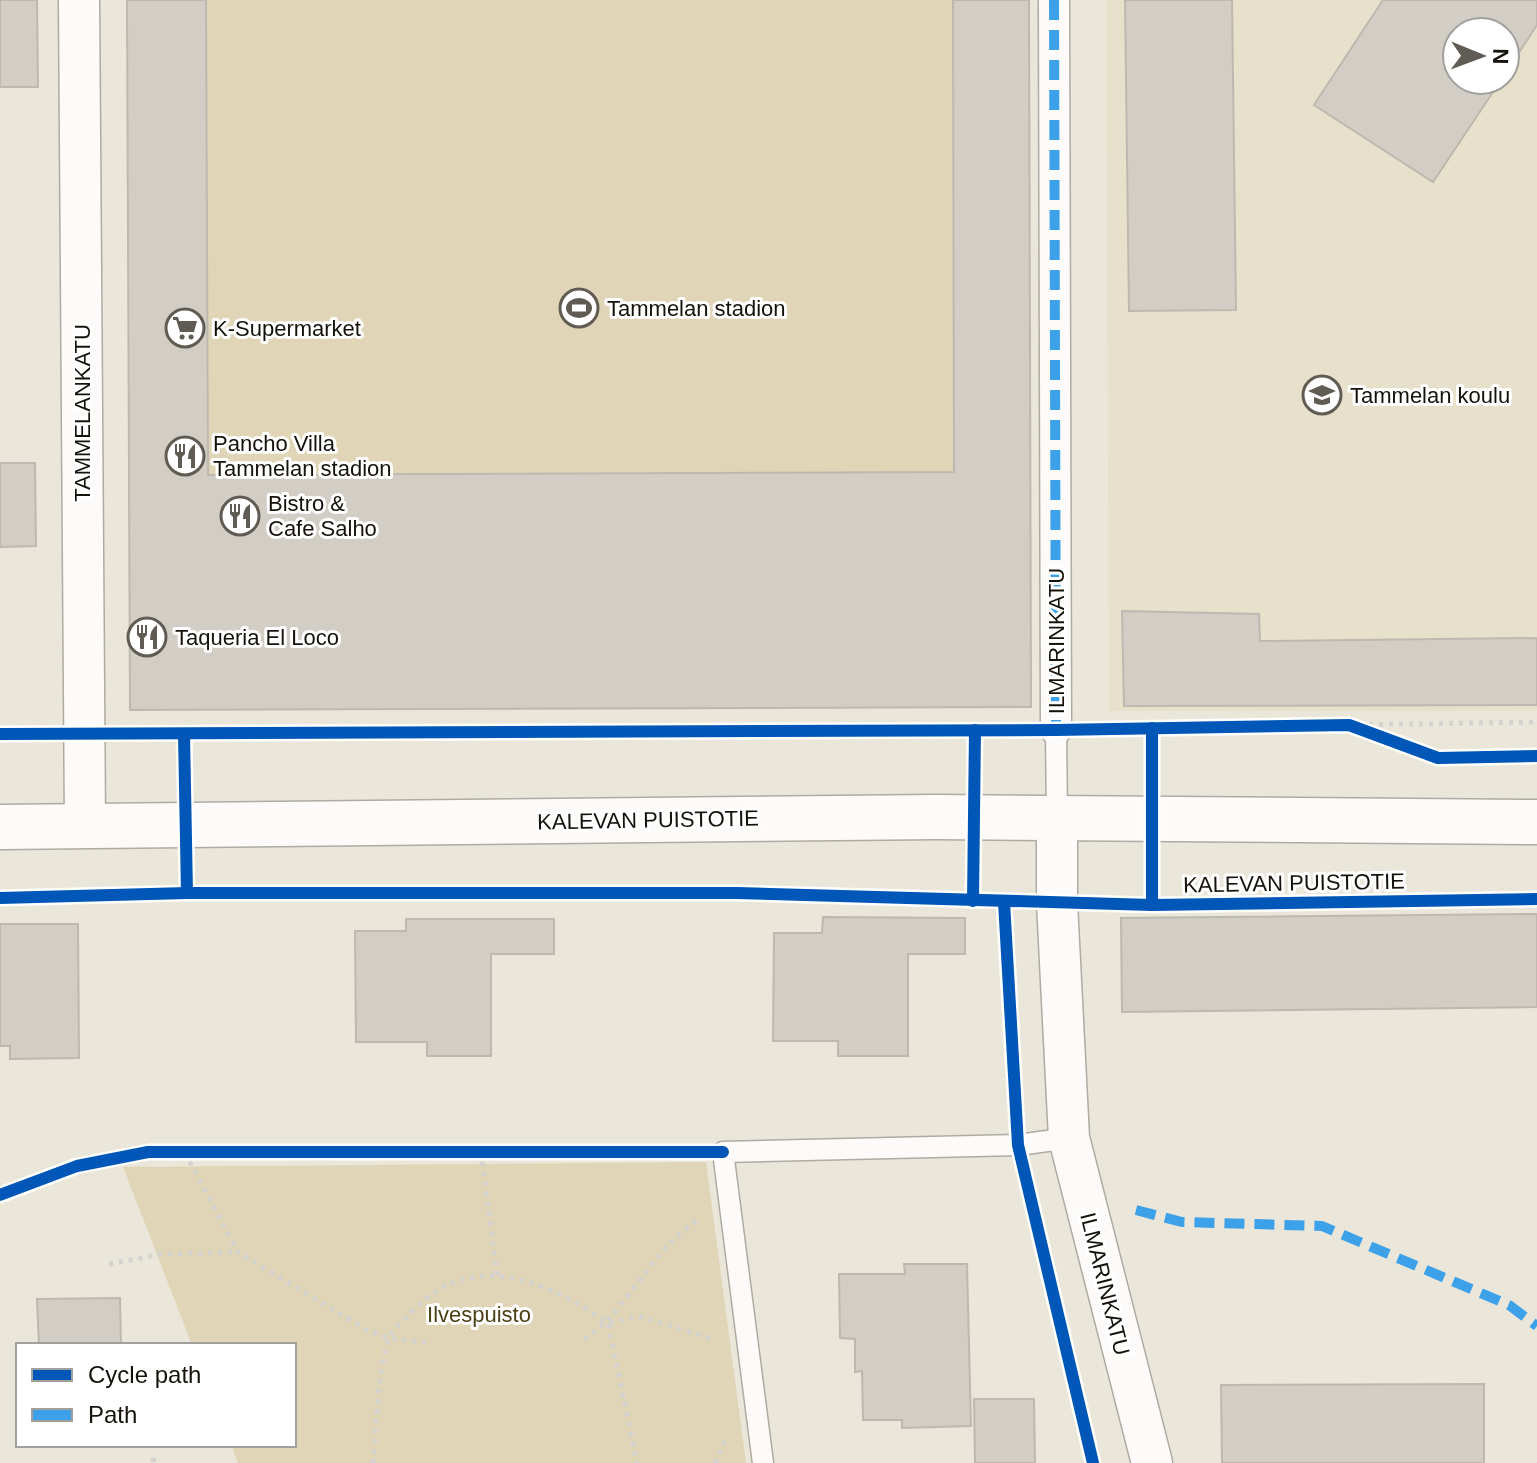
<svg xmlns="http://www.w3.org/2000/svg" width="1537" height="1463" font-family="Helvetica,sans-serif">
	<rect width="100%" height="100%" fill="#eae6da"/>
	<path fill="#e7e0cb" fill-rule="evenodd" d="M1106,0H1537V711H1109ZM1457,32H1505V80H1457Z"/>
	<g fill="#e0d6b7">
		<path d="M127,0H1029L1031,616L129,619Z"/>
		<path d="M706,1162L746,1463H238L231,1445H294V1345H192L123,1167Z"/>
	</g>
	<g fill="#d2cec5" stroke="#bdb9b0" stroke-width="2">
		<path d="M0,0H37L38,87H0Z"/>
		<path d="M127,0H206L208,475L954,472L953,0H1029L1031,707L130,710Z"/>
		<path d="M1125,0H1232L1236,310L1129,311Z"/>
		<path d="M1383,0H1537V25L1505,74V32H1457V80H1501L1433,182L1314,105Z"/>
		<path d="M0,463H35L36,546L0,547Z"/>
		<path d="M1122,611L1259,614L1260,641L1537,638V705L1124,706Z"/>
		<path d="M1537,914V1007L1122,1012L1121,918Z"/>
		<path d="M823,917L965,918V954H908V1056H838V1041H773L774,933H822Z"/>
		<path d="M406,919H554V954H491V1056H427V1042H356L355,931H406Z"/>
		<path d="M0,924H78L79,1058L10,1059V1046H0Z"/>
		<path d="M904,1264H967L971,1426L902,1428V1420H863L862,1371L855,1372V1339L840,1338L839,1274H905Z"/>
		<path d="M120,1298L121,1345H39L37,1299Z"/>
		<path d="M1484,1384V1463H1222L1221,1385Z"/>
		<path d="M974,1399H1034L1035,1463H975Z"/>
	</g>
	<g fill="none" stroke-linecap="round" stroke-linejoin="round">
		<g stroke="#aeaba2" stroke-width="23">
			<g id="service">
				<path d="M1056,730L1057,819"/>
				<path d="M763,1463L723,1152L1018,1145L1069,1138"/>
			</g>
		</g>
		<g stroke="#aeaba2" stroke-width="33">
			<path id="pedestrian" d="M1054,0L1056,730"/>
		</g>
		<g stroke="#aeaba2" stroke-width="43">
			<g id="minor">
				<path d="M79,0L85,825"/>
				<path d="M1057,819V903L1069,1138L1152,1463"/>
			</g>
		</g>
		<g stroke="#aeaba2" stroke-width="47">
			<path id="secondary" d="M0,827L936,817L1537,822"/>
		</g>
		<g stroke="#d4d2cf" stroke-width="5" stroke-dasharray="4 6" stroke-linecap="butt">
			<path d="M1349,725L1537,722"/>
			<path d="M481,1152L497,1275"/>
			<path d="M185,1153L238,1252L365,1329L389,1338L429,1343"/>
			<path d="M109,1264L162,1254L238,1252"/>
			<path d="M610,1323L639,1316L716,1340"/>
			<path d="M584,1339C631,1308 650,1249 700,1219"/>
			<path d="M153,1458L154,1463"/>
			<path d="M373,1463C377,1424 376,1379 388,1341C391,1331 403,1321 411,1313C469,1247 547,1281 608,1323L637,1463"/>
			<path d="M715,1463L725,1440"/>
		</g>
		<use href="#service" stroke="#fcfbf9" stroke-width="20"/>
		<use href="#pedestrian" stroke="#fcfbf9" stroke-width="30"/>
		<use href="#minor" stroke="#fcfbf9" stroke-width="40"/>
		<use href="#secondary" stroke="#fcfbf9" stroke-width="44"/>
		<g stroke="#3da1e9" stroke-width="10" stroke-dasharray="20 10" stroke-linecap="butt">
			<path d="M1054,0L1056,730"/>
			<path d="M1136,1210L1182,1222L1322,1226L1509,1305L1537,1326"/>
		</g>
		<g stroke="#fff" stroke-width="17">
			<g id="cycleway">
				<path d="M0,734L1056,730L1349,725L1438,758L1537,756"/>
				<path d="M184,734L187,893"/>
				<path d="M0,898L187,893H737L1152,905L1537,899"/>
				<path d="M973,901L975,730"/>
				<path d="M1004,902L1018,1145L1093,1463"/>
				<path d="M1152,905V728"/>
				<path d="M0,1195L77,1166L148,1152H723"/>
			</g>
		</g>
		<use href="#cycleway" stroke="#0057b8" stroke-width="12"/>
	</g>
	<defs>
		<g id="stadium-ring" transform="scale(2)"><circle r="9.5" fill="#fff" stroke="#605c53" stroke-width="1.5"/><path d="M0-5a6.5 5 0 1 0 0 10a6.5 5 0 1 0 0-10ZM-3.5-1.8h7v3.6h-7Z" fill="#605c53"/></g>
		<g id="supermarket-ring" transform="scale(2)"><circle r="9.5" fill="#fff" stroke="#605c53" stroke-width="1.5"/><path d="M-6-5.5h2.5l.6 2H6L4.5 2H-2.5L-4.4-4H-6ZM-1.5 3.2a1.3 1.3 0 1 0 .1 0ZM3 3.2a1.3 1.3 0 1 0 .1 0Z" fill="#605c53"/></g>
		<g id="school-ring" transform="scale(2)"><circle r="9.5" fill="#fff" stroke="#605c53" stroke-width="1.5"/><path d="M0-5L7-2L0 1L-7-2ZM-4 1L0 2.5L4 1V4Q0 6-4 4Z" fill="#605c53"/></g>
		<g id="restaurant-ring" transform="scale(2)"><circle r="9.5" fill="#fff" stroke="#605c53" stroke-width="1.5"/><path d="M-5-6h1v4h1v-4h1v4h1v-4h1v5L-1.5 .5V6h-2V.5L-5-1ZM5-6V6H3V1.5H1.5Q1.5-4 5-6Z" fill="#605c53"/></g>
	</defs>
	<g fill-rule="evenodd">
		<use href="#stadium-ring" x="579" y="308"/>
		<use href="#supermarket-ring" x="185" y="328"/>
		<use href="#school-ring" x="1322" y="395"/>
		<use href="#restaurant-ring" x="185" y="456"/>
		<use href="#restaurant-ring" x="240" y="516"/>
		<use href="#restaurant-ring" x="147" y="637"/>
	</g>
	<g text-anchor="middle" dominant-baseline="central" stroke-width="6" stroke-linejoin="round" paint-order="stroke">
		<g font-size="22" fill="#15120b" stroke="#fff" text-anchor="start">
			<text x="607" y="308">Tammelan stadion</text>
			<text x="213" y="328">K-Supermarket</text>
			<text x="1350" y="395">Tammelan koulu</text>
			<text x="213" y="443">Pancho Villa<tspan x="213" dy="25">Tammelan stadion</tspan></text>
			<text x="268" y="503">Bistro &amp;<tspan x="268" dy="25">Cafe Salho</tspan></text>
			<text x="175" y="637">Taqueria El Loco</text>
		</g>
		<g font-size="22" fill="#15120b" stroke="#fff">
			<text transform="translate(82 413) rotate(-90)">TAMMELANKATU</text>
			<text transform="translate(1056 641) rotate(-90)">ILMARINKATU</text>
			<text transform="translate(648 820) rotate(-1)">KALEVAN PUISTOTIE</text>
			<text transform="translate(1294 883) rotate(-1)">KALEVAN PUISTOTIE</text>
			<text transform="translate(1105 1284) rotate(76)">ILMARINKATU</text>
		</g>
		<g font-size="22" fill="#4d4116" stroke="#fff">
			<text x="479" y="1314">Ilvespuisto</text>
		</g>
	</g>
	<rect x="16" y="1343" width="280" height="104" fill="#ffffff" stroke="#a1a09d" stroke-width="2"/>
	<rect x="32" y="1369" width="40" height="12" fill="#0057b8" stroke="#a1a09d" stroke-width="2"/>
	<text x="88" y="1383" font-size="24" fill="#15120b">Cycle path</text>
	<rect x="32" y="1409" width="40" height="12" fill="#3da1e9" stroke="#a1a09d" stroke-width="2"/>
	<text x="88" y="1423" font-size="24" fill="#15120b">Path</text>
	<g transform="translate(1481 56) rotate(91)"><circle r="38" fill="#ffffff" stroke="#a1a09d" stroke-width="2"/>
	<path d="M0-6L14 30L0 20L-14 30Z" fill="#605c53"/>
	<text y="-12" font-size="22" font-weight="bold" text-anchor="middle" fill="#15120b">N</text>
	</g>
</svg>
